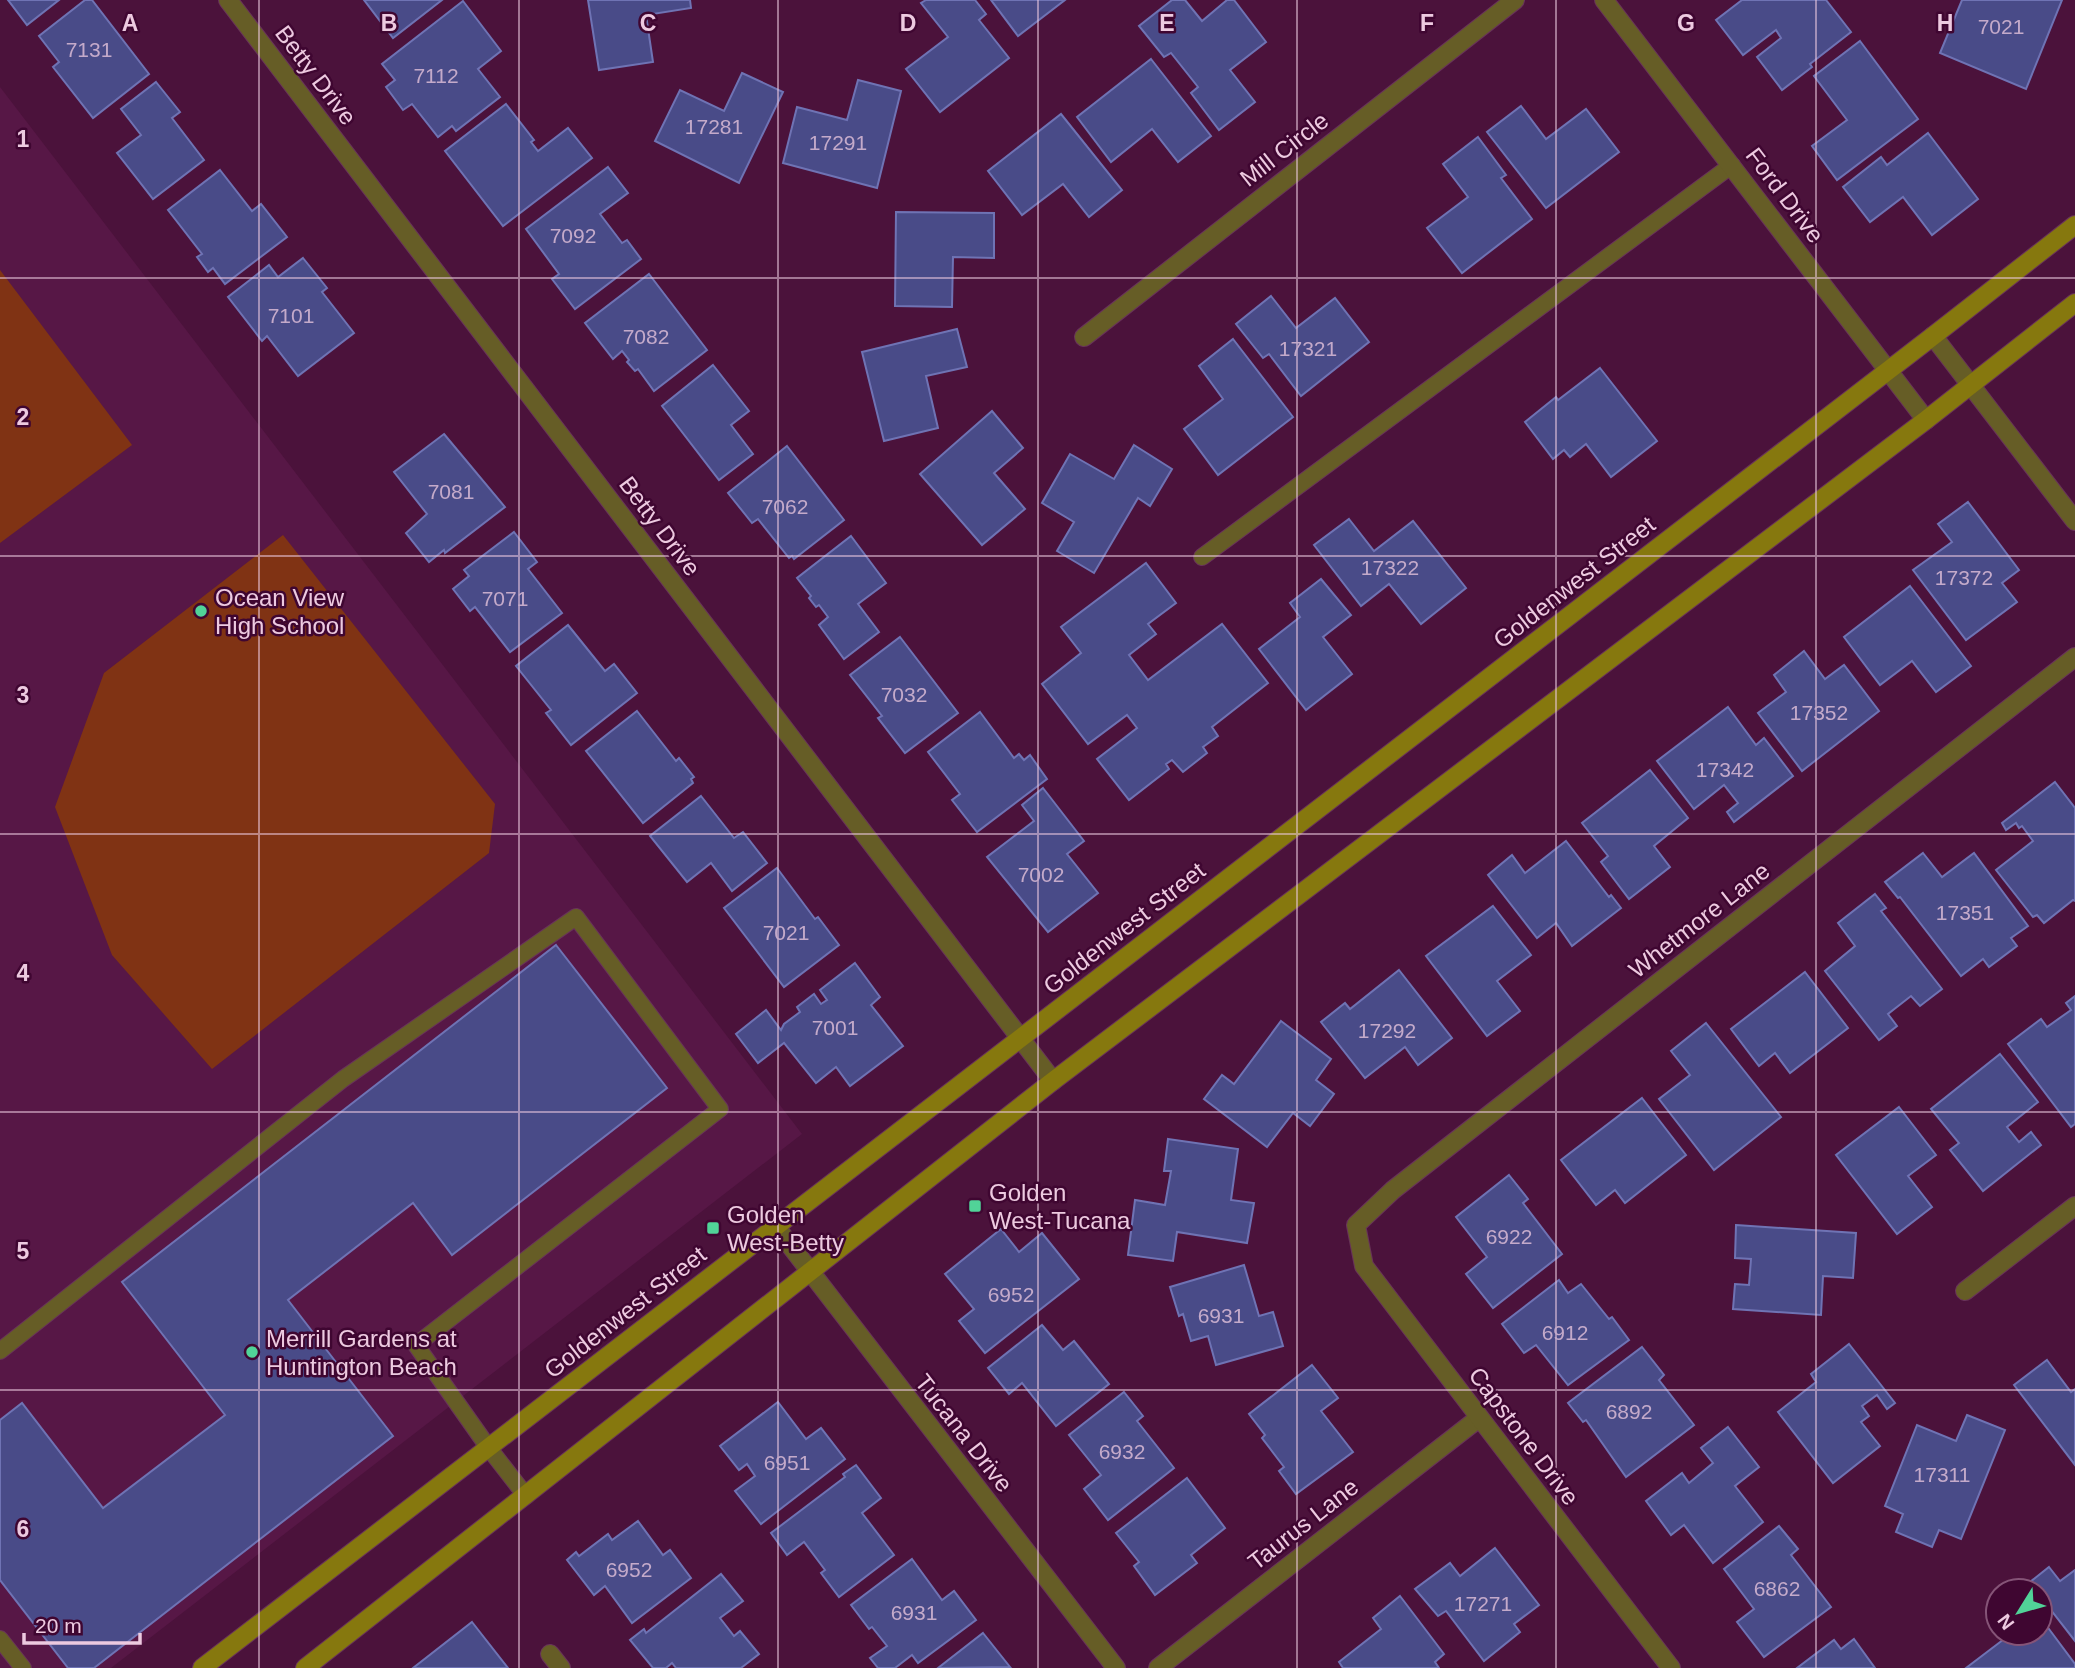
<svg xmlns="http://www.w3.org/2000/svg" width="2075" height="1668" font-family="Helvetica,sans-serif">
	<rect width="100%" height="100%" fill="#4b123b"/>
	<path fill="#571746" d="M0,87L802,1134L111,1668H0Z"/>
	<g fill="#803314">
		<path d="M0,270L132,445L0,543Z"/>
		<path d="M283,535L495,804L489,853L212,1069L112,955L55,807L104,673Z"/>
	</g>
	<g fill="#494b88" stroke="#6f73b4" stroke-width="2">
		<path d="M8,0H59L27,25Z"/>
		<path d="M85,0H92L149,74L93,118L53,67L59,62L39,36Z"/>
		<path d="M364,0H442L393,38Z"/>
		<path d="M588,0H690L691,8L646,15L653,62L599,70Z"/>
		<path d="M926,0H975L986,14L979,20L1009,58L940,112L906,69L948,37L921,3Z"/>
		<path d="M991,0H1065L1018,36Z"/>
		<path d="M1172,0H1185L1202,21L1227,0H1234L1266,42L1230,70L1255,102L1219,130L1191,93L1198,87L1171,53L1164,57L1139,26Z"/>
		<path d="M1742,0H1826L1851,32L1810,64L1812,67L1782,90L1757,57L1781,38L1776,30L1743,55L1716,20Z"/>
		<path d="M1962,0H2062L2026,89L1940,53Z"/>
		<path d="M463,1L501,51L478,69L500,97L456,131L452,126L438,137L412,104L403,110L386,87L395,80L382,64Z"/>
		<path d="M1860,41L1918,119L1837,180L1812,146L1847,120L1814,76Z"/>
		<path d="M1151,59L1211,136L1178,162L1152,129L1111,162L1077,117Z"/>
		<path d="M742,73L783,92L739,183L655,141L680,90L724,111Z"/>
		<path d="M858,80L901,91L877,188L783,163L797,107L847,120Z"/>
		<path d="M156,82L180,112L172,118L204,160L153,199L117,153L141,135L121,109Z"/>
		<path d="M506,104L534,140L531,142L538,151L568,128L592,158L503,226L445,151Z"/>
		<path d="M1521,106L1546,139L1586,109L1619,152L1546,208L1487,132Z"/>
		<path d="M1061,114L1122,190L1089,217L1063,184L1022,215L988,171Z"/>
		<path d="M1928,133L1978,199L1932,235L1903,197L1870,222L1843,187L1881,157L1887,165Z"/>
		<path d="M1478,137L1506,175L1501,178L1532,219L1462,273L1427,228L1468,197L1443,164Z"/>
		<path d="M608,167L628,193L600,214L622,243L627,240L641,259L575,309L552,279L559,274L526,229Z"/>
		<path d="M220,170L252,211L261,204L287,237L225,284L213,268L208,272L197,257L202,254L168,210Z"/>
		<path d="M896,212L994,213V258L953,257L952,307L895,306Z"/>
		<path d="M303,258L327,288L322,292L354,333L298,376L267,336L262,341L228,297L269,265L278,277Z"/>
		<path d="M649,274L707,350L654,391L638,369L635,371L627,362L629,360L622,351L613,359L585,323Z"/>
		<path d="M1271,296L1296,328L1335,298L1369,342L1301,396L1269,354L1263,358L1236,324Z"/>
		<path d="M957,329L967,367L926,376L938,428L884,441L862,352Z"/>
		<path d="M1233,339L1293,417L1218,475L1184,429L1223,399L1199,366Z"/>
		<path d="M713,365L749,411L731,425L753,454L719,480L662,406Z"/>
		<path d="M1600,368L1657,441L1611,477L1586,444L1570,457L1564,450L1553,459L1525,422L1556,397L1558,400Z"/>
		<path d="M992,411L1023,448L994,473L1025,509L982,545L920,474Z"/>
		<path d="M444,434L505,507L445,553L444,550L429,562L406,533L427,514L394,472Z"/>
		<path d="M1134,445L1172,469L1150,506L1138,498L1094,573L1057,551L1074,522L1042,503L1070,454L1114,479Z"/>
		<path d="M787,446L844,520L794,559L792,556L789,558L758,519L752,523L728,493Z"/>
		<path d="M1968,502L2019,570L2002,583L2017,602L1966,640L1913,570L1952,542L1938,524Z"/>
		<path d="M1349,519L1374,551L1413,521L1466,588L1421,624L1389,584L1361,606L1314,545Z"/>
		<path d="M514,532L537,562L528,569L562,613L510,652L475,607L470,611L453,589L469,576L464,570Z"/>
		<path d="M851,536L886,583L858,604L879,632L844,659L819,625L828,617L819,605L816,607L809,598L811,596L797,578Z"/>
		<path d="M1146,563L1176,603L1148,624L1156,634L1129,655L1148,680L1222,624L1268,683L1212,727L1218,736L1203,747L1207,753L1183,772L1172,760L1166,764L1169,769L1129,800L1097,759L1137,728L1127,715L1088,744L1042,684L1081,653L1061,627Z"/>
		<path d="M1321,579L1351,615L1323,637L1352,674L1306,710L1259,649L1300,617L1290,603Z"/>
		<path d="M1910,586L1971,666L1936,692L1912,661L1880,685L1844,637Z"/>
		<path d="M568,625L605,671L614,664L637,693L571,745L546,713L551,710L516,666Z"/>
		<path d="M900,637L958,713L905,753L878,718L882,716L850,675Z"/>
		<path d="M1804,651L1825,679L1844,665L1879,711L1802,771L1758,713L1786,692L1774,675Z"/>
		<path d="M1728,707L1756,745L1764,738L1793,776L1734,822L1727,812L1738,803L1724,785L1694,809L1657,761Z"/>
		<path d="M637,711L676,761L679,758L694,777L691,779L693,783L643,823L586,751Z"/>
		<path d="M980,712L1014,758L1019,754L1024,760L1030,755L1047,779L977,832L952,800L960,794L928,752Z"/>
		<path d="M1650,770L1688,818L1654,846L1670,867L1629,899L1601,862L1608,856L1582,823Z"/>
		<path d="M2055,782L2075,808V901L2073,900L2044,923L2037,915L2033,917L1996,870L2033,841L2022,826L2019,828L2016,823L2006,830L2002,823Z"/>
		<path d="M1043,788L1084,841L1067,854L1098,893L1048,932L987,857L1034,821L1022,805Z"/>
		<path d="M701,796L734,838L743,832L767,863L732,891L711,863L687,882L650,836Z"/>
		<path d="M1566,841L1609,897L1611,895L1621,908L1572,946L1556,923L1537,938L1488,875L1512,855L1525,873Z"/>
		<path d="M1923,853L1942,877L1974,853L2028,926L2011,938L2017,946L1989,967L1983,959L1961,976L1900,897L1898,898L1885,882Z"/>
		<path d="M777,868L815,919L818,917L839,945L784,987L724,908Z"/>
		<path d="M1875,894L1886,908L1881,911L1942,989L1920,1006L1911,996L1888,1014L1897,1026L1879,1040L1825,971L1855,946L1838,923Z"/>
		<path d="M1493,906L1531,955L1497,981L1520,1011L1487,1036L1426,956Z"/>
		<path d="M556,945L667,1088L452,1255L413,1203L288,1300L393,1436L94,1668H68L0,1580V1420L22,1403L103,1508L225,1415L122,1282Z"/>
		<path d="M855,963L880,997L871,1005L903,1046L850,1086L836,1067L816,1083L784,1043L758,1063L736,1034L766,1010L781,1030L784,1024L800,1012L797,1007L814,994L821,1004L827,1000L820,990Z"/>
		<path d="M1399,970L1452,1038L1418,1065L1405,1047L1365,1078L1321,1022L1345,1003L1350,1009Z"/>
		<path d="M1805,972L1848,1028L1790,1073L1775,1053L1759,1066L1731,1029Z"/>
		<path d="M2075,996V1124L2071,1127L2008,1044L2041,1019L2047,1027L2071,1010L2066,1003Z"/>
		<path d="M1281,1021L1331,1059L1316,1080L1334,1094L1310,1126L1293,1113L1267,1147L1204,1099L1222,1075L1234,1084Z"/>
		<path d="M1706,1023L1781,1117L1714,1170L1659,1099L1690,1075L1671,1051Z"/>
		<path d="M2000,1054L2038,1102L2007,1127L2019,1142L2031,1132L2041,1145L1983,1191L1950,1150L1959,1143L1931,1109Z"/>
		<path d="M1642,1098L1686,1155L1625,1203L1615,1190L1596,1205L1561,1160Z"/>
		<path d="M1899,1107L1936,1155L1908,1176L1932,1207L1897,1234L1836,1155Z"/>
		<path d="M1168,1139L1238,1149L1231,1200L1254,1203L1247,1243L1177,1232L1173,1261L1128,1255L1135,1200L1165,1205L1171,1171H1164Z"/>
		<path d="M1509,1175L1528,1199L1523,1203L1562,1254L1493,1308L1466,1274L1487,1257L1456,1217Z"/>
		<path d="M1736,1225L1856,1233L1853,1278L1823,1276L1821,1315L1733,1309L1735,1284L1749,1285L1751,1259L1735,1258Z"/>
		<path d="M1001,1229L1019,1252L1042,1233L1079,1279L985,1353L959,1321L974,1309L945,1274Z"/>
		<path d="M1244,1265L1259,1316L1273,1312L1283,1346L1216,1365L1208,1336L1191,1341L1183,1314L1179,1316L1170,1287Z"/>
		<path d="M1559,1280L1568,1293L1581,1284L1609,1319L1612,1317L1629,1340L1568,1385L1536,1345L1524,1353L1502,1324Z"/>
		<path d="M1042,1325L1063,1350L1074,1341L1109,1384L1056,1426L1022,1383L1009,1394L988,1368Z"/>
		<path d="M1849,1344L1895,1403L1887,1409L1877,1395L1862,1406L1869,1416L1861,1422L1880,1446L1833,1483L1778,1412L1816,1382L1811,1374Z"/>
		<path d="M1642,1347L1664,1375L1659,1380L1694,1425L1626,1477L1586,1420L1583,1422L1568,1403Z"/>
		<path d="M2047,1360L2071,1392L2075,1389V1465L2014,1385Z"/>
		<path d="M1312,1365L1338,1398L1321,1411L1353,1452L1296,1494L1279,1471L1284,1467L1262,1438L1265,1435L1249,1414Z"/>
		<path d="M1124,1392L1143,1416L1137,1421L1174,1468L1108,1520L1084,1489L1101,1475L1069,1435Z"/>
		<path d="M778,1402L806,1439L821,1428L845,1459L761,1524L735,1491L755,1476L747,1464L739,1470L720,1446Z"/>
		<path d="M1967,1415L2005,1430L1961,1539L1939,1530L1932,1547L1896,1532L1903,1514L1885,1506L1917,1425L1956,1441Z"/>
		<path d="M1728,1427L1759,1467L1735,1486L1763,1522L1713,1563L1684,1525L1671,1535L1646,1501L1682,1473L1689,1483L1713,1463L1701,1448Z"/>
		<path d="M856,1465L881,1498L862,1513L894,1555L839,1597L821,1573L825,1570L804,1542L787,1555L771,1533L845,1477L843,1474Z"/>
		<path d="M1187,1478L1225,1528L1191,1555L1197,1563L1155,1595L1134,1566L1139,1562L1116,1533Z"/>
		<path d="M638,1521L663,1555L670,1550L691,1578L632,1623L605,1586L594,1595L567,1560L576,1552L579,1556L608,1534L612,1540Z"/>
		<path d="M1779,1526L1798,1549L1791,1555L1831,1607L1764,1657L1737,1622L1754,1609L1724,1569Z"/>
		<path d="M1495,1548L1539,1605L1514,1624L1520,1632L1484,1661L1446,1611L1438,1616L1415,1589L1450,1563L1460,1576Z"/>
		<path d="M912,1559L942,1600L954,1591L976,1620L918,1663L912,1655L895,1668H878L870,1658L887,1646L872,1627L869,1629L851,1605Z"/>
		<path d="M2049,1567L2060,1581L2075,1570V1641L2040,1596V1591H2036L2030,1582Z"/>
		<path d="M721,1574L743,1601L720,1618L734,1636L740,1631L759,1654L741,1668H676L672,1663L666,1668H653L630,1640L644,1629L646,1633Z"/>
		<path d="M1400,1596L1444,1654L1435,1662L1439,1668H1343L1339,1662L1381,1629L1373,1618Z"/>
		<path d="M472,1622L508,1668H413Z"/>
		<path d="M2046,1625L2075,1664V1668H1966L2012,1633L2022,1643L2035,1633H2040V1629Z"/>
		<path d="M983,1633L1010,1667L938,1668Z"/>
		<path d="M1854,1639L1875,1668H1797L1834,1640L1841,1649Z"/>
	</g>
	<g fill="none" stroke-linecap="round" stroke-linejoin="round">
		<g stroke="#683359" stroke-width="18">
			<g id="lane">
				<path d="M1202,557L1732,165"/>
				<path d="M0,1351L343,1079L576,917L720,1109L416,1345L488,1447L526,1496"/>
				<path d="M0,1639L23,1668"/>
			</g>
		</g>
		<g stroke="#683359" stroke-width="20">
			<g id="street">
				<path d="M228,0L1053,1081"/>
				<path d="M1604,0L1926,420"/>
				<path d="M1933,336L2075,521"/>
				<path d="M1084,337L1515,0"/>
				<path d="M776,1227L1116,1668"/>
				<path d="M1965,1291L2075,1206"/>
				<path d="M550,1654L561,1668"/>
				<path d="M1158,1668L1479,1418"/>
				<path d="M1671,1668L1364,1266L1356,1225L1393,1190L2075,657"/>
			</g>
		</g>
		<g stroke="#683359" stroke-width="20">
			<g id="secondary">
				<path d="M202,1668L1933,336L2075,225"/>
				<path d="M305,1668L1053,1081L1926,420L2075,303"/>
			</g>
		</g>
		<use href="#lane" stroke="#665d26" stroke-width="16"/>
		<use href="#street" stroke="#665d26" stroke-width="18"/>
		<use href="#secondary" stroke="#86780e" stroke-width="18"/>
	</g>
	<path fill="none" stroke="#edcae0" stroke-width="2" stroke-opacity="0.55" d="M259,0V1668M519,0V1668M778,0V1668M1038,0V1668M1297,0V1668M1556,0V1668M1816,0V1668M0,278H2075M0,556H2075M0,834H2075M0,1112H2075M0,1390H2075"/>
	<g fill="#51d398" stroke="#3f0631" stroke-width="2.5">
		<circle cx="201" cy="611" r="7"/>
		<rect x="968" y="1199" width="14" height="14" rx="3.5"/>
		<rect x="706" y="1221" width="14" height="14" rx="3.5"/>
		<circle cx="252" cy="1352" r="7"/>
	</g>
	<g text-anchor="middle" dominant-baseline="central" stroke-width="5" stroke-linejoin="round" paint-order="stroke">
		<g font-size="21" fill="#c4aaca">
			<text x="2001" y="26">7021</text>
			<text x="89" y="49">7131</text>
			<text x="436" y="75">7112</text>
			<text x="714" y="126">17281</text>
			<text x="838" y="142">17291</text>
			<text x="573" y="235">7092</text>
			<text x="291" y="315">7101</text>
			<text x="646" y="336">7082</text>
			<text x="1308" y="348">17321</text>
			<text x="451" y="491">7081</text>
			<text x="785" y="506">7062</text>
			<text x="1390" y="567">17322</text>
			<text x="1964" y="577">17372</text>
			<text x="505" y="598">7071</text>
			<text x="904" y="694">7032</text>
			<text x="1819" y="712">17352</text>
			<text x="1725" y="769">17342</text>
			<text x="1041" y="874">7002</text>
			<text x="1965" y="912">17351</text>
			<text x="786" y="932">7021</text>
			<text x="835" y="1027">7001</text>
			<text x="1387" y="1030">17292</text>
			<text x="1509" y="1236">6922</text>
			<text x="1011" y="1294">6952</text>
			<text x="1221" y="1315">6931</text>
			<text x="1565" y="1332">6912</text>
			<text x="1629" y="1411">6892</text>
			<text x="1122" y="1451">6932</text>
			<text x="787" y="1462">6951</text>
			<text x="1942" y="1474">17311</text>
			<text x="629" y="1569">6952</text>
			<text x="1777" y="1588">6862</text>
			<text x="1483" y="1603">17271</text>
			<text x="914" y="1612">6931</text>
		</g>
		<g font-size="24" fill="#edcae0" stroke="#3f0631">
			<text transform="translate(316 75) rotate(53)">Betty Drive</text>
			<text transform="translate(1284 149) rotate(-38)">Mill Circle</text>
			<text transform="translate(1785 195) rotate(53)">Ford Drive</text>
			<text transform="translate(660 526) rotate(53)">Betty Drive</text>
			<text transform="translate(1574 582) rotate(-38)">Goldenwest Street</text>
			<text transform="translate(1699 920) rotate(-38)">Whetmore Lane</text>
			<text transform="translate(1124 928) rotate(-38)">Goldenwest Street</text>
			<text transform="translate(625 1312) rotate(-38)">Goldenwest Street</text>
			<text transform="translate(964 1433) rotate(52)">Tucana Drive</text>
			<text transform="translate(1524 1436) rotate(53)">Capstone Drive</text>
			<text transform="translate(1303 1524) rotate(-38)">Taurus Lane</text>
		</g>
		<g font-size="24" fill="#edcae0" stroke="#3f0631" text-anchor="start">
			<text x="215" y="597">Ocean View<tspan x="215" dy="28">High School</tspan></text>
			<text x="989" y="1192">Golden<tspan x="989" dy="28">West-Tucana</tspan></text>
			<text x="727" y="1214">Golden<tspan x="727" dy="28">West-Betty</tspan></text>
			<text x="266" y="1338">Merrill Gardens at<tspan x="266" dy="28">Huntington Beach</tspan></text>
		</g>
	</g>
	<g font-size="23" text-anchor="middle" font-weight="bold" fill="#edcae0" stroke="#3f0631" stroke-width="5" stroke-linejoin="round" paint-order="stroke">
		<text x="130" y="31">A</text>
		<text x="389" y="31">B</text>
		<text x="648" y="31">C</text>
		<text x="908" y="31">D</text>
		<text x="1167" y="31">E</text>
		<text x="1427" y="31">F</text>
		<text x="1686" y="31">G</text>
		<text x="1945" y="31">H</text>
		<text x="23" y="147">1</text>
		<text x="23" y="425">2</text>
		<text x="23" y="703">3</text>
		<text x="23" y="981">4</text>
		<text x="23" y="1259">5</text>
		<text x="23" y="1537">6</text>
	</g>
	<g transform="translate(2019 1612) rotate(233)"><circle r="33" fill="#3f0631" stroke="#855477" stroke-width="2"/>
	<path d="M0-5L12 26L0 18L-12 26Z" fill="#51d398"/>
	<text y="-10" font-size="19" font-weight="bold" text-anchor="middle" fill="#edcae0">N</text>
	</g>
	<path d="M24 1633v10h116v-10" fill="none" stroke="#edcae0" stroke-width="3.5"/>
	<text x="35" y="1633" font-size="21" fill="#edcae0" stroke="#3f0631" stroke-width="5" paint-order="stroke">20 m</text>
</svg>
